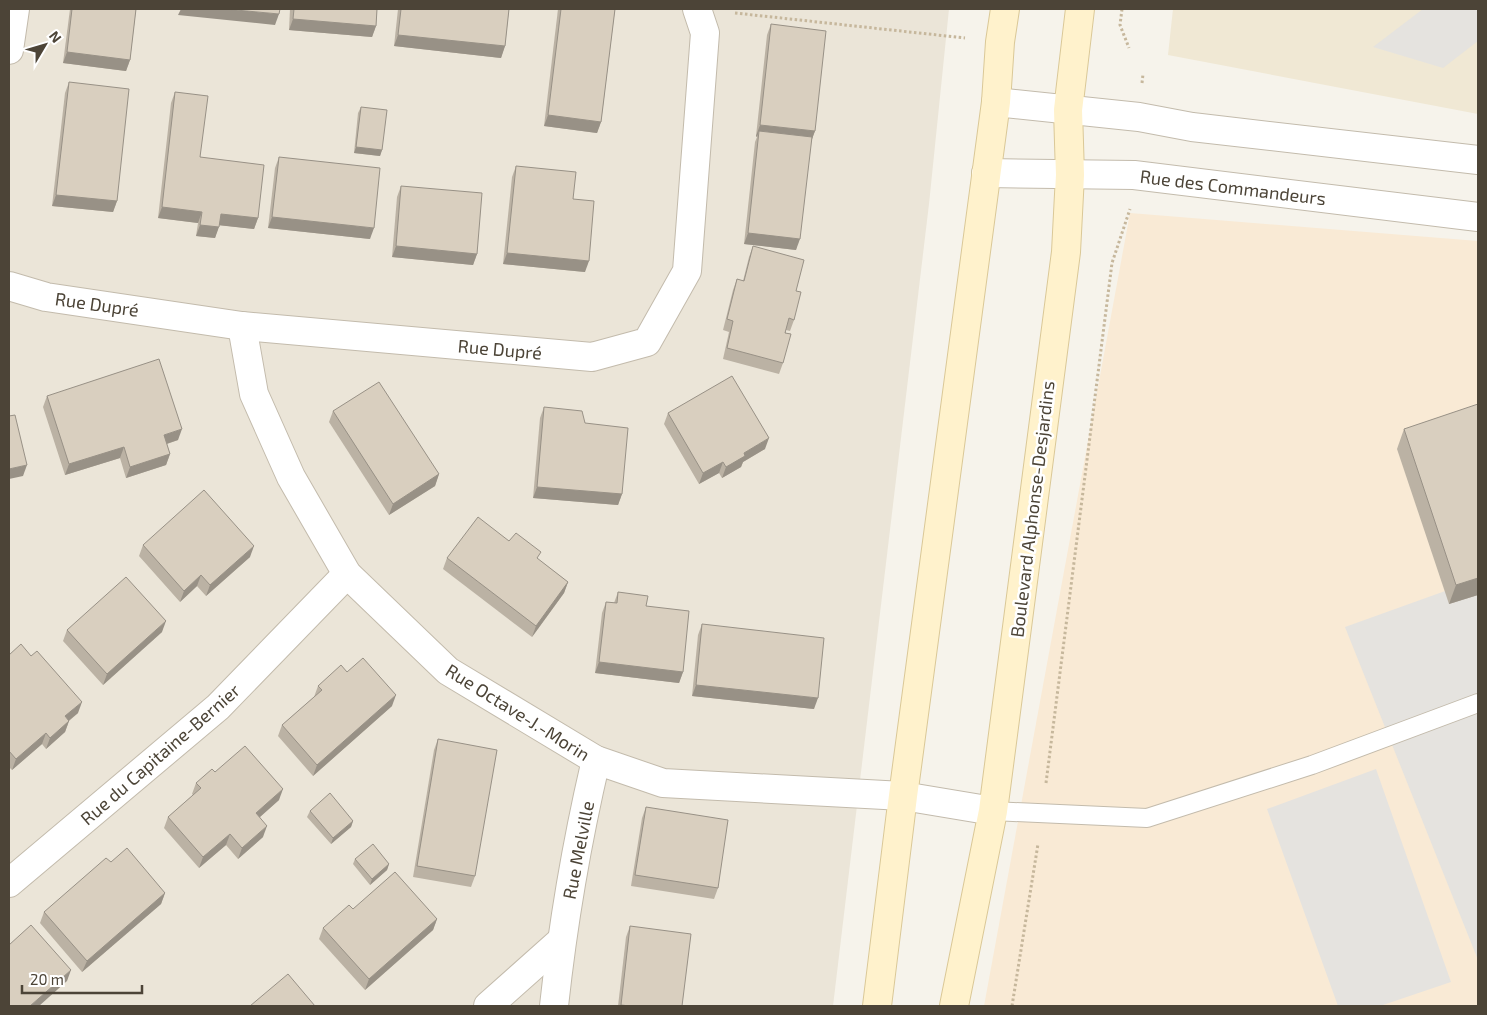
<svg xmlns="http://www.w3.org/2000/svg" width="1487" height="1015" font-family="'Exo 2',sans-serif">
	<rect width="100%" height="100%" fill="#f6f3eb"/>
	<path fill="#ebe5d8" d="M9,9H949L929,204L833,1006H9Z"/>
	<path fill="#f9ead5" d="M1130,213L1478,241V1006H984Z"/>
	<path fill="#f0e8d4" d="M1173,9H1478V114L1168,55Z"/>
	<g fill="#e5e3df">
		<path d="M1423,9H1478V41L1443,68L1373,47Z"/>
		<path d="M1473,581L1478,582V960L1345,627Z"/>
		<path d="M1376,769L1451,982L1380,1006H1338L1267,809Z"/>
	</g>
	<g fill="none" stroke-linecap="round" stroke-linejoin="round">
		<g stroke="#c3bbac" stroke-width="20">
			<path id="service" d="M993,811L1147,818L1312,765L1478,703"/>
		</g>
		<g stroke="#c3bbac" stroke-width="30">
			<g id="minor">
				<path d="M9,50L15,9"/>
				<path d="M996,102L1139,117L1192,127L1478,160"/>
				<path d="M986,173L1134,175L1478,217"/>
				<path d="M9,286L46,297L242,326L592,357L647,342L687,271L705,33L697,9"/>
				<path d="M242,326L254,394L291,477L347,574L448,671L596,760L663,783L903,796L993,811"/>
				<path d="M9,883L218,707L347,574"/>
				<path d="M488,1006L561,941"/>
				<path d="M554,1006C563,923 577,841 596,760"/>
			</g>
		</g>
		<g stroke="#dac897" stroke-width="30">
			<g id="secondary">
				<path d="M877,1006L903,796L996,102L1000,42L1005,9"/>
				<path d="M954,1006L993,811L1066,252L1070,175L1068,110L1080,9"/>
			</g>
		</g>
		<g stroke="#c6b79c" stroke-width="3" stroke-dasharray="2.5 2.5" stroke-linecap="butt">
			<path d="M1122,9L1120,25L1129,48"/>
			<path d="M735,13L965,38"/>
			<path d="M1142,83L1143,74"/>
			<path d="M1046,783L1112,263L1130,209"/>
			<path d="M1012,1006L1038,844"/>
		</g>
		<use href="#service" stroke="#fff" stroke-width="18"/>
		<use href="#minor" stroke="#fff" stroke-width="28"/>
		<use href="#secondary" stroke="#fff2cc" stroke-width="28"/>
	</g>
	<g fill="#bbb2a4">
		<path d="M70,9H136L130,60L126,71L63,63Z"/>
		<path d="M290,9H377L376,26L372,37L289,30Z"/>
		<path d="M398,9H509L505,46L501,58L394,46Z"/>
		<path d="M558,9H615L601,122L597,133L544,126Z"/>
		<path d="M771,24L815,131L811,141L796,250L744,244L755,142L757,137L756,136L767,35Z"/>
		<path d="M69,82L117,201L113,212L52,206L65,93Z"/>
		<path d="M175,92L200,157L258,218L254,229L219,225L215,238L196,236L198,223L158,218L171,103Z"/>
		<path d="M361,107L382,150L380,156L354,153L358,113Z"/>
		<path d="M279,157L370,239L268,228L275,168Z"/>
		<path d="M516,166L573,199L585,272L503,264L512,177Z"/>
		<path d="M401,186L477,254L473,265L392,257L397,197Z"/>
		<path d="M753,246L796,291L794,320L790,331L786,330L783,363L779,374L723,359L729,332L723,330L733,290L737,279L743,281L749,257Z"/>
		<path d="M47,396L178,440L167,444L170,454L166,465L126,478L120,458L65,475L43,407Z"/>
		<path d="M544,407L585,423L622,494L618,505L533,498L540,418Z"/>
		<path d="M333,411L439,474L435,486L389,515L329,422Z"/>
		<path d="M668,413L765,449L743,462L741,467L722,478L719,473L699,484L664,424Z"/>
		<path d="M1404,429L1478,595L1449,604L1397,449Z"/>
		<path d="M509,541L538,559L568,582L564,593L532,637L443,569L447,558Z"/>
		<path d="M143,545L250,557L206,596L197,586L180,602L139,556Z"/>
		<path d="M618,592L646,606L683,672L679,683L595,673L602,613L606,602L614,603Z"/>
		<path d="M702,624L814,709L692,696L698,635Z"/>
		<path d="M67,630L162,632L103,685L63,641Z"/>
		<path d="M9,655L78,713L69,721L65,732L46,749L42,744L12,770L9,767Z"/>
		<path d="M318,686L392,706L313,776L278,736L282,725L314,697Z"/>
		<path d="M438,739L475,876L471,887L413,877L434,750Z"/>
		<path d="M215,772L279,800L260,817L263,837L238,859L226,845L199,868L164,828L168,817L193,795L192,794L196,783Z"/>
		<path d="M646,807L718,888L714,899L631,886L642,818Z"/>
		<path d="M310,811L353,821L351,827L331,844L307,817Z"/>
		<path d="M355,859L389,864L387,870L370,885L353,864Z"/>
		<path d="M111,862L165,893L161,904L82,972L40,923L44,912Z"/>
		<path d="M353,909L437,919L433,930L365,990L319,939L323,928Z"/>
		<path d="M630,926L682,1006H618L626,937Z"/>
	</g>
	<g fill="#989186">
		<path d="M181,9H225L279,14L275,25L178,15Z"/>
		<path d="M293,19L376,26L372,37L289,30Z"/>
		<path d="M398,35L505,46L501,58L394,46Z"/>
		<path d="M67,52L130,60L126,71L63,63Z"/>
		<path d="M548,115L601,122L597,133L544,126Z"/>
		<path d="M760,125L815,131L811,142L759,131L757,137L756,136Z"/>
		<path d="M356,147L382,150L380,156L354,153Z"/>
		<path d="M56,195L117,201L113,212L52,206Z"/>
		<path d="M162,207L202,212L198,223L158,218Z"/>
		<path d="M221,214L258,218L254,229L217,225Z"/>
		<path d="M272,217L374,228L370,239L268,228Z"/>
		<path d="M200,225L219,227L215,238L196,236Z"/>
		<path d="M748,233L800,239L796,250L744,244Z"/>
		<path d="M396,246L477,254L473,265L392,257Z"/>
		<path d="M507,253L589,261L585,272L503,264Z"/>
		<path d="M182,429L178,440L160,446L164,435Z"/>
		<path d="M769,438L765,449L743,462L741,467L722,478L726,467L744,453Z"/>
		<path d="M124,447L120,458L65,475L69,464Z"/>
		<path d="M170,454L166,465L126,478L130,467Z"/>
		<path d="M723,462L719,473L699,484L703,473Z"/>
		<path d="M27,465L23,476L9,479V469Z"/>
		<path d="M439,474L435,486L389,515L393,504Z"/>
		<path d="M537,487L622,494L618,505L533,498Z"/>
		<path d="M254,546L250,557L206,596L210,585Z"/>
		<path d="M201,575L197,586L180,602L184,591Z"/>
		<path d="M1478,578V595L1449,604L1456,585Z"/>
		<path d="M568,582L564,593L532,637L536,626Z"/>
		<path d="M166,621L162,632L103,685L107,674Z"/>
		<path d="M599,662L683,672L679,683L595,673Z"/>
		<path d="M696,685L818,698L814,709L692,696Z"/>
		<path d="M396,695L392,706L313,776L317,765Z"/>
		<path d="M82,702L78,713L61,727L65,716Z"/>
		<path d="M69,721L65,732L46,749L50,738Z"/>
		<path d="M46,733L42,744L12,770L16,759Z"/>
		<path d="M283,789L279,800L252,824L256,813Z"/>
		<path d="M353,821L351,827L331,844L333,838Z"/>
		<path d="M267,826L263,837L238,859L242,848Z"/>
		<path d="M230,834L226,845L199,868L203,857Z"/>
		<path d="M389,864L387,870L370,885L372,879Z"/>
		<path d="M165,893L161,904L82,972L87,961Z"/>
		<path d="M437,919L433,930L365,990L369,979Z"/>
		<path d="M71,970L67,981L39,1006H30Z"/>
	</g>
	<g fill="#d9cfbf" stroke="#989186">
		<path d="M72,9H136L130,60L67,52Z"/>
		<path d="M225,9H280L279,14Z"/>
		<path d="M294,9H377L376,26L293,19Z"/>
		<path d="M401,9H509L505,46L398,35Z"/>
		<path d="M561,9H615L601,122L548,115Z"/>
		<path d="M771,24L826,31L815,131L760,125Z"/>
		<path d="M69,82L129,89L117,201L56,195Z"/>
		<path d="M175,92L208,96L200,157L264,165L258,218L221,214L219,227L200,225L202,212L162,207Z"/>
		<path d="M361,107L387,110L382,150L356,147Z"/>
		<path d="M759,131L812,137L800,239L748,233Z"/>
		<path d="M279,157L380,168L374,228L272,217Z"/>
		<path d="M516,166L576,172L573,199L594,201L589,261L507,253Z"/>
		<path d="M401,186L482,193L477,254L396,246Z"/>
		<path d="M753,246L804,260L796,291L801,292L794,320L789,318L785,333L791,334L783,363L727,348L733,321L727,319L737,279L744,281Z"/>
		<path d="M159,359L182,429L164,435L170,454L130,467L124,447L69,464L47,396Z"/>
		<path d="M732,376L769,438L744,453L745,456L726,467L723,462L703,473L668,413Z"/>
		<path d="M379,382L439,474L393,504L333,411Z"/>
		<path d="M1478,404V578L1456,585L1404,429Z"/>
		<path d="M544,407L582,411L585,423L628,428L622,494L537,487Z"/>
		<path d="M15,415L27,465L9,469V416Z"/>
		<path d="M204,490L254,546L210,585L201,575L184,591L143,545Z"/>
		<path d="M478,517L509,541L516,533L541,552L537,558L568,582L536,626L447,558Z"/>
		<path d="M126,577L166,621L107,674L67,630Z"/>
		<path d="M618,592L648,596L646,606L689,611L683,672L599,662L606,602L617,603Z"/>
		<path d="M702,624L824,638L818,698L696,685Z"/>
		<path d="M21,644L31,656L37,651L82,702L65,716L69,721L50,738L46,733L16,759L9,751V655Z"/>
		<path d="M363,658L396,695L317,765L282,725L322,690L318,686L341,665L347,672Z"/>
		<path d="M438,739L497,750L475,876L417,866Z"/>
		<path d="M245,746L283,789L256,813L267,826L242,848L230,834L203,857L168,817L201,788L196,783L212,769L215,772Z"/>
		<path d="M330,793L353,821L333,838L310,811Z"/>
		<path d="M646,807L728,820L718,888L635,875Z"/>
		<path d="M373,844L389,864L372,879L355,859Z"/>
		<path d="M127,848L165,893L87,961L44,912L106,858L111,862Z"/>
		<path d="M395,872L437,919L369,979L323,928L349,905L353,909Z"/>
		<path d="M31,925L71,970L30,1006H9V945Z"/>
		<path d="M630,926L691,934L682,1006H630L621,1005Z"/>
		<path d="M288,974L315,1006H250Z"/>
	</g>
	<g text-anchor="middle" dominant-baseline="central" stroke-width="5" stroke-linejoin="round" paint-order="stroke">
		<g font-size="18" fill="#4c4437" stroke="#fff">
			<text transform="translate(1233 187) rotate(7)">Rue des Commandeurs</text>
			<text transform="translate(97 304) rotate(8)">Rue Dupré</text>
			<text transform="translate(500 349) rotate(5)">Rue Dupré</text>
			<text transform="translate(1032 509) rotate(-83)">Boulevard Alphonse-Desjardins</text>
			<text transform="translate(518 712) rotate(32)">Rue Octave-J.-Morin</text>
			<text transform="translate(160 754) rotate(-41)">Rue du Capitaine-Bernier</text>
			<text transform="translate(578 850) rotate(-79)">Rue Melville</text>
		</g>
	</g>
	<rect width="1487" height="1015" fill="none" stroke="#4c4437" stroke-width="20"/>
	<g transform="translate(45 45) rotate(52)" stroke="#ffffff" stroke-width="4" paint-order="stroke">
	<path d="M0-4L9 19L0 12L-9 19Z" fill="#4c4437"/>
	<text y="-8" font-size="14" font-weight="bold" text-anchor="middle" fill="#4c4437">N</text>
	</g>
	<path d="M22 985v8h120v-8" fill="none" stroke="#4c4437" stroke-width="2.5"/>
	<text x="30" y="985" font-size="15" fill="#4c4437" stroke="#ffffff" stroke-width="4" paint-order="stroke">20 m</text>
</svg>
